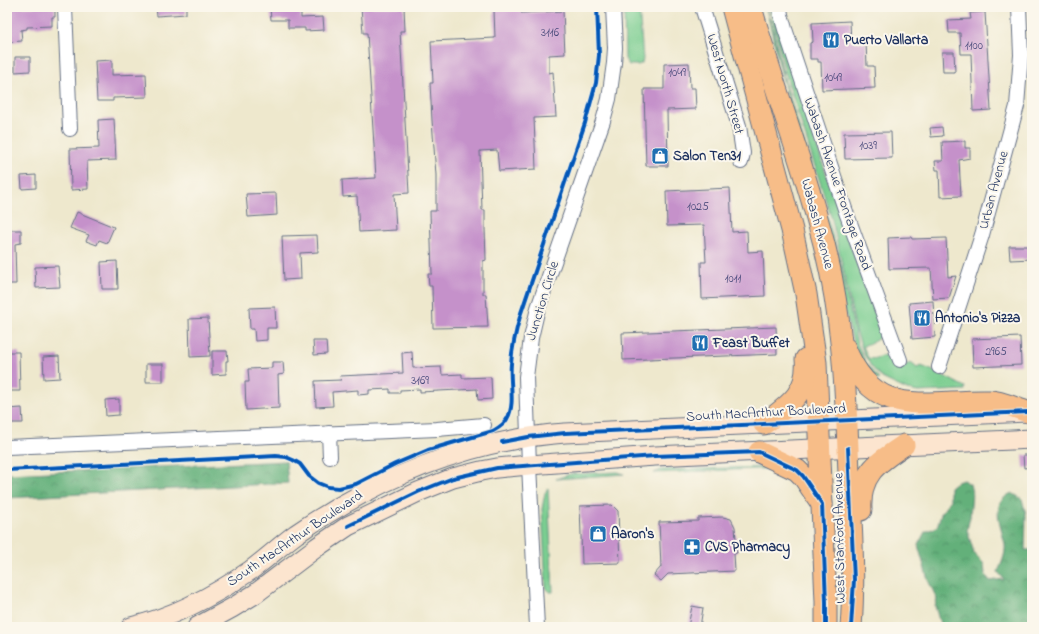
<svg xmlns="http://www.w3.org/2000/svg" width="1039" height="634" font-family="'Indie Flower',sans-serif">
	<defs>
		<pattern id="forest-crowns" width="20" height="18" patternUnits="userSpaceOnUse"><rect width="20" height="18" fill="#63b07a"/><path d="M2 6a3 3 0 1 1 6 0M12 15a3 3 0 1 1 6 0" fill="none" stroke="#519067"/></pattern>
	</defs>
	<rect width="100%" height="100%" fill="#fbf7ec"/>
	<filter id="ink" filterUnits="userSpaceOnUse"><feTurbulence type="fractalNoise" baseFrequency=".025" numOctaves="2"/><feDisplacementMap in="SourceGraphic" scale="8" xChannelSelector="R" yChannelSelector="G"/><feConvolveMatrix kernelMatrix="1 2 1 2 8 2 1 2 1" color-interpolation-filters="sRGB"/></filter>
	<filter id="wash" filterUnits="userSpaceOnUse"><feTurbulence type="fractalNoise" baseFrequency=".012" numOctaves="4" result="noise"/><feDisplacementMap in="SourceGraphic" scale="16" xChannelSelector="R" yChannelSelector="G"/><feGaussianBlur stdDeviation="0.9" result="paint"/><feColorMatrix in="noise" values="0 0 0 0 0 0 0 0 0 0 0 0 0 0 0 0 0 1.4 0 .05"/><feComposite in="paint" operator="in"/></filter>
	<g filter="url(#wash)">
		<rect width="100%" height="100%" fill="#eee8cd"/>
		<g fill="#7acd90" stroke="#4a7e77">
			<path d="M624,7H639L643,59L642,63L638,65H629L625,59Z"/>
			<path d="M766,7L773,29L784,79L829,223L841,267L857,343L865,362L879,379L877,380L859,357L853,342L782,76Z"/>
			<path d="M770,7H773C783,49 798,88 811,129C834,196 856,263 881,330C882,341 871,342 863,346L868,358C881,362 885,344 894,368L911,363L917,368L921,366C936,371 951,380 965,387V390L918,392L907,390L882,378L871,366L864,354L856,331L843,268L832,220L785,72Z"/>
			<path d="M765,467H769L782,473L769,469H759L654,473L661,470Z"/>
			<path d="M618,472L624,474L556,479L570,474Z"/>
			<path d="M548,488L553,592H550L546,588L542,509L545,493Z"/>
		</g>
		<g fill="url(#forest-crowns)" stroke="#3f706c">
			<path d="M286,461L288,483L7,498V474Z"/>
			<path d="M963,480L970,484L972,493L970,517L967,530L974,553L984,564L985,574L990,581L1004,579L998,572C1001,564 1006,555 1005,545C1002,527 988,503 1012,493L1022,499L1026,514L1025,550H1032V627H941L935,606L937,599L928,580L918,545L925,532L937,527L941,514L950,500V487L955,483Z"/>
		</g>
		<g id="blocks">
			<g fill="#c591ca">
				<path d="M7,7H55V17H52V26L27,27V29L21,30L22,41L9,42Z"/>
				<path d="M156,7H186V14L157,16Z"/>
				<path d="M270,7H287V11L301,10V18L323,17L324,30L305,31V28H288V20H271Z"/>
				<path d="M361,7H404L405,31H400L409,193L394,194L396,230L359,232L357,196L343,197L342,180L376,178L367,33H363Z"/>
				<path d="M521,9V13L563,11L565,54L549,55V73L553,72L556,117L534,118L536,169L499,171L497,150L480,151L482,210H485V229L486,260L483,261V294H486L488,327L433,328L432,286H429L428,274H432L430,211H436V175L432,120L430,83H433L431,41L495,38L494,10Z"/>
				<path d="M985,12L991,110L973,111L971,54H961L960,33H949L948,20L971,19L970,13Z"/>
				<path d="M850,21L851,42H866L867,66H874L875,88L822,90L821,62H818V59H810V43L813,42L812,23Z"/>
				<path d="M942,52H954L955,72H943Z"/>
				<path d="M15,57H30V71L15,72Z"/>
				<path d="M112,60V75L146,74L147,97L113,98V101H97L95,61Z"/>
				<path d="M689,63L690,88H695L696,109L667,110L668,166H646L644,89H664V64Z"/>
				<path d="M114,119L116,160L87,161L88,189L71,190L70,149L99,148L98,120Z"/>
				<path d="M942,127L943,136L931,137L930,128Z"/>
				<path d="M891,132L892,158L845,159L844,133Z"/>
				<path d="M965,141V148H970V158L959,160L961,196L940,197L939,170H936L935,161H943L942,142Z"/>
				<path d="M36,175V188L22,189L21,176Z"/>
				<path d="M730,188L732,232L747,231L748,252L763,251L765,296L702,299L701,262H706L704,225L667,226L666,191Z"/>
				<path d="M276,193L277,215L248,217L246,194Z"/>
				<path d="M77,212L114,227L107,243L99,240L97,245L86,241L89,235L70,228Z"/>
				<path d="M7,230H21V243L15,244L16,284H7Z"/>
				<path d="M317,235L318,252L300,253L301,279L284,280L282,236Z"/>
				<path d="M911,237L912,239L946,238L948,277L956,276L949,298L933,299L931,268L889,269L888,238Z"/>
				<path d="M1009,246H1032V259L1010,260Z"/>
				<path d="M117,261L118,289H102L101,262Z"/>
				<path d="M58,266L60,287L36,288L35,267Z"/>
				<path d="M933,301L935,337L912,339L909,303Z"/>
				<path d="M275,307L276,328H267V340L255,341L254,329H250L249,308Z"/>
				<path d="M208,318L210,356L190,357L189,319Z"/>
				<path d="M776,327L777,354L623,360L622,333Z"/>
				<path d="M1020,337L1021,365L973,367L972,339Z"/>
				<path d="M313,341H326L327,354L314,355Z"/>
				<path d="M212,351H227L228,361H226V374L212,375Z"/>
				<path d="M8,352H19L20,391H9Z"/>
				<path d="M412,352L413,368L441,367L442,375L462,374V378L491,377L492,399L478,400L477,389L420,392V389L400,390V393H390V389L369,390V394L358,395V390L332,392L333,406L316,407L315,381L341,380L340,376L403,373L402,353Z"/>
				<path d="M59,356L60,378L44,379L43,357Z"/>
				<path d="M272,362H283L284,374L278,375L279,408L246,410L245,382H249L248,369L272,368Z"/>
				<rect x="146" y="364" width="17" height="18"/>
				<path d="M119,399V415L106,416L105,400Z"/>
				<path d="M22,408L23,423H7V409Z"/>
				<path d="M1023,455H1032V467L1024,468Z"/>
				<path d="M612,505L618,511L620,563L582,564L580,506Z"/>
				<path d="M723,517L731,519L735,527L737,553H734L735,571L668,574L661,581L654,575L661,567L659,522L698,521V518Z"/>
				<path d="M692,606L703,608L700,627H688Z"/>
			</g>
		</g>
	</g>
	<g filter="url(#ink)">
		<use href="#blocks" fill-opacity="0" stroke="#657085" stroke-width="1"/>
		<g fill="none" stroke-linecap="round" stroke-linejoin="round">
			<g stroke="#657085" stroke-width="16">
				<g id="minor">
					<path d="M65,7L70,129"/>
					<path d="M702,7L739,126L743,153L741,162"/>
					<path d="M780,7L781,15L785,29L846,212L900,360"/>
					<path d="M939,367L982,235L1017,106L1021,55L1019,7"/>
					<path d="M329,433L330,457"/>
					<path d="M7,447L437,429L484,425"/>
					<path d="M537,627L529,465L526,377L531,338L538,308L603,121L609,99L614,63L615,48L613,7"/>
				</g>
			</g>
			<g stroke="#657085" stroke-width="21">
				<g id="secondary">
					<path d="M131,627C174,617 215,595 251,570C266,559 281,545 296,534C376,479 468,440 565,433L1026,412"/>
					<path d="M197,627L232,608L255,594L317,547L348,526L418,492L453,478L481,471L497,468L529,465L655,456L1032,439"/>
				</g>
			</g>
			<g stroke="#657085" stroke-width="23">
				<g id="primary">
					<path d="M732,7L792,230L806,294L816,363L826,602V627"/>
					<path d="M751,7C772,82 800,154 820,229C843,310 846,391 849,474C851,525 855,576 851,627"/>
					<path d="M845,348C875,423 928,399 990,401C1001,401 1017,409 1028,412"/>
					<path d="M764,424C789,405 809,393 806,359"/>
					<path d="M759,452L797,470L803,476L822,504"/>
					<path d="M861,510C859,474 877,463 904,445"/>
				</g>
			</g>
			<use href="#minor" stroke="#fff" stroke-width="14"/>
			<use href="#secondary" stroke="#fce5cf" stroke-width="19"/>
			<use href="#primary" stroke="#f7bd88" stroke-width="21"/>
			<g stroke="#fbf7ec" stroke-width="6">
				<g id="cycleway">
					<path d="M502,442L528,437L565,433L1028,412"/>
					<path d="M848,448L854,580L851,627"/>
					<path d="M7,470L276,456L286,457L293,460L300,464L309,476L318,483L328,487L339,488L356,484L395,464L428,450L493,431C498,428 504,425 507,419C516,404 509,382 511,364C512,347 516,330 521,313L585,123L596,83L599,55L597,7"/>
					<path d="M348,526L418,492L453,478L497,468L655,456L759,452L797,470L803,476L822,504L826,602V627"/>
				</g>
			</g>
			<use href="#cycleway" stroke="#0057b8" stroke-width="4"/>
		</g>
	</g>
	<defs>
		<g id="restaurant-square" transform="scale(0.9)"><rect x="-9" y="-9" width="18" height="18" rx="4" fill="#1f6fb2" stroke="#fbf7ec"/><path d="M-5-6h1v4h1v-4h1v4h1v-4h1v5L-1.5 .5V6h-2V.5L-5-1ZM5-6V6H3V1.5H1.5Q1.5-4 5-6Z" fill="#fff"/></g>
		<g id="shop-square" transform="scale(0.9)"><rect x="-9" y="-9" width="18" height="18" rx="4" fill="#1f6fb2" stroke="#fbf7ec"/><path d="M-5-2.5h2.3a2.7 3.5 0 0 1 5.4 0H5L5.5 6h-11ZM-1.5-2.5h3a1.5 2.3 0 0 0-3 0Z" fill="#fff"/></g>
		<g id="pharmacy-square" transform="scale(0.9)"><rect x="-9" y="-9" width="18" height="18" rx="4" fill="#1f6fb2" stroke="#fbf7ec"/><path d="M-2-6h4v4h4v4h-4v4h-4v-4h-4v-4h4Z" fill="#fff"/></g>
	</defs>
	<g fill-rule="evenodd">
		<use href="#restaurant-square" x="831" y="40"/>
		<use href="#shop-square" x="660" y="156"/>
		<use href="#restaurant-square" x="922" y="318"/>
		<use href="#restaurant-square" x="700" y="343"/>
		<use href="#shop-square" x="598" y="534"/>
		<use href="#pharmacy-square" x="692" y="547"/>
	</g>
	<g text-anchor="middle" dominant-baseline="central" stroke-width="4" stroke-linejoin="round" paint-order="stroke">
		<g font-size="12" fill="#464879">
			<text x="550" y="33">3116</text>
			<text x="974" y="46">1100</text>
			<text x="677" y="73">1049</text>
			<text x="833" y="78">1049</text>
			<text x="868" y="146">1039</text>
			<text x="698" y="207">1025</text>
			<text x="733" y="279">1011</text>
			<text x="996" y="352">2965</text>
			<text x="420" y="381">3169</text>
		</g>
		<g font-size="14" font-weight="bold" fill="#1b2f5e" stroke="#fbf7ec" text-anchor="start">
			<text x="844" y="40">Puerto Vallarta</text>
			<text x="673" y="156">Salon Ten31</text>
			<text x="935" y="318">Antonio's Pizza</text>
			<text x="713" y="343">Feast Buffet</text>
			<text x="611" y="534">Aaron's</text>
			<text x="705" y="547">CVS Pharmacy</text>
		</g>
		<g font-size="14" fill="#1b2f5e" stroke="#fbf7ec">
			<text transform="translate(725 84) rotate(74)">West North Street</text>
			<text transform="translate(837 184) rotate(71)">Wabash Avenue Frontage Road</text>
			<text transform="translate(994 190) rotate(-75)">Urban Avenue</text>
			<text transform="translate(817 224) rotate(75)">Wabash Avenue</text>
			<text transform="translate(543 301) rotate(-73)">Junction Circle</text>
			<text transform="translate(766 413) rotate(-3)">South MacArthur Boulevard</text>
			<text transform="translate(840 538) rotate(-91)">West Stanford Avenue</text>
			<text transform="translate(295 539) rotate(-34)">South MacArthur Boulevard</text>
		</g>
	</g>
	<rect width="1039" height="634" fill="none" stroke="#fbf7ec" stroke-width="24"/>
</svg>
